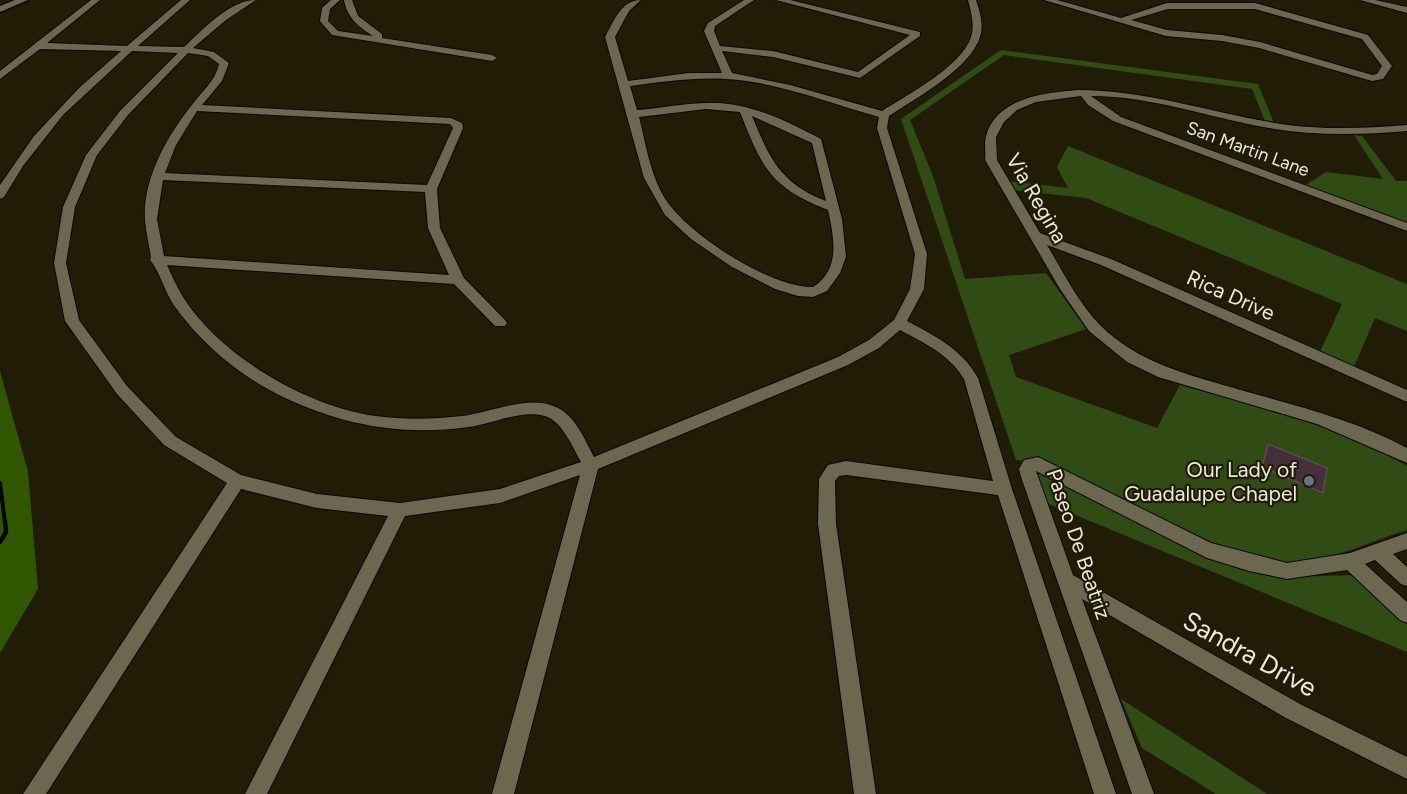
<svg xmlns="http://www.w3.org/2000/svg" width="1407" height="794" font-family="Figtree,sans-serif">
	<rect width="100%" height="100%" fill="#211c06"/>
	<g fill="#304c14">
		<path d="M1001,50L1258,84L1274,123L1265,121L1252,89L1004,55L910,120L933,176L965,279L1046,273L1086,329L1009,355L1016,377L1157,428L1180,385C1257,407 1337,425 1407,466V530C1368,542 1327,563 1285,563C1242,562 1194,535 1157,518C1117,499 1077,480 1037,461L1016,460L901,119Z"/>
		<path d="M1354,135L1362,136L1396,181H1407V223L1304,186L1326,172L1383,179Z"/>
		<path d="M1068,146L1407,284V331L1375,318L1353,369L1319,354L1342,304L1086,198L1012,190L1008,181L1068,188L1057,167Z"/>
		<path d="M1035,470L1287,577L1357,575L1407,621V652L1044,502Z"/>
		<path d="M1121,699L1267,794H1216L1142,748Z"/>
	</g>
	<path fill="#315600" d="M0,371L28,472L38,589L0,653Z"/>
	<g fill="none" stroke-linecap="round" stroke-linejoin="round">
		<path stroke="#000708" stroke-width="4" d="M0,483L5,523"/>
		<path stroke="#000708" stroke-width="4.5" d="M0,542L6,532L5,521"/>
	</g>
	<path fill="#462f3b" stroke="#604854" stroke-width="1.5" d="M1268,444L1327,468L1323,493L1262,467Z"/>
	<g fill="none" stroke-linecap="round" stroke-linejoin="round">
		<g stroke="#0b0600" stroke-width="2">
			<g id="minor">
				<path d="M91,0H100L47,43L127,46L181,0H190L138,46L184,47C203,30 229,0 256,0L226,20L193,48L214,52L229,63L222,81L202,105L451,118L462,123L463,128L437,189L440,228L464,278L505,320L507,323L505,326H495L454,284L167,265C172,276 177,287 183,297C220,356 308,407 376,416C405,420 434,419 462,416C491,413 528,394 556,407C575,415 585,440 594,457L838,357L869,340L894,320L910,289L915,254L877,128L879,117C829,103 778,82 726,79C694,77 662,82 630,86L637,110C663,108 689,102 716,103C753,104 789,122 821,139L842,219L846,257L840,273L827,291L813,297L798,296L775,289L732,267L691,239L665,215L644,178L605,37C614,21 621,0 641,0L629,11L615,37L628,81L689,73H722L704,31L708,23L744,0H754L715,26L714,31L720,46L773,51L858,72L910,35L776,0H790L920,32V36L860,78L773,57L722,51L732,73L790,85L882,111C907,95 962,66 971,37C975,25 971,12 968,0H976C980,12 984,25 980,37C970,69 916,98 889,116L887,128L927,254L924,289L907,321C935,336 962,349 978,378L1012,489L1116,794H1094L998,495L846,475L839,476L835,481L836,524L876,794H854L818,524L819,479L828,465L846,461L993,481L964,379C949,354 924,343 900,330L879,348L848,365L598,469L514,794H492L580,475L500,503L405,516L267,794H245L388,516L317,508L241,489L46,794H23L227,483L164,445L117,394L65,321L54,263L63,207L86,155L120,111L178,53L132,51L63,115L23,166L4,197L0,199V185L34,136L80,87L121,51L40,49L0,79V71ZM188,53L208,56L219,64C215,82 201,92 191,106C167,136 142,180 145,221C146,233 149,245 151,257L150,260C160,272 164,290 173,304C200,343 241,377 283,397C345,426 402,436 469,427C493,424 522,409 545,416C562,421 573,448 581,462L500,489L400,503L317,494L241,475L176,437L127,386L79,320L66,263L75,207L97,155L128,115ZM706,109L740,112C762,168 770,187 828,210C834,238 841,269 813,287C771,288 689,235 666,200C650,175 646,144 639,117ZM197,111L450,124L453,128L427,185L165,173L176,145ZM752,116L812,143L826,201C780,183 770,159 752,116ZM163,180L425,192L428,228L449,275L164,256L157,219Z"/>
				<path d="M331,0H340L330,9L328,21L338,31L373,36C359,27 347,18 344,0H352L358,16L382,34V38L492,55L497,58L492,61L332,35L320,21L322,8Z"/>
				<path d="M1044,0H1057L1121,18L1167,3H1255L1368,35L1392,66L1383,79L1372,81L1259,48L1222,41L1166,36ZM1168,9H1255L1362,39L1382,66L1377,74L1372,75L1260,42L1222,35L1167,30L1131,20Z"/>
				<path d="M1360,0H1375L1407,7V13Z"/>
				<path d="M1077,90C1150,90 1217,115 1288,125C1328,130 1368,128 1407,125V131C1361,135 1315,136 1269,128C1210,118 1152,96 1091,96L1121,117L1407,223V231L1113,121L1088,105L1081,96L1036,102L1017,110L1004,122L996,137L997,160L1040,233L1111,259L1407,390V402L1101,265L1047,245C1062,270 1079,304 1100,325C1137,362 1186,374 1234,388C1292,405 1354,419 1407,448V463L1317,424L1158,377L1127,362L1089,331L1060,289L985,160C986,153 984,143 986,136C997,98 1043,93 1077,90Z"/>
				<path d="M1038,457L1211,543L1287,563L1350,553L1407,533V549L1393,554L1407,567V586L1401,584L1375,560L1365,564L1407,602V623L1400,620L1347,570L1287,579L1249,571L1207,558L1036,471L1073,575L1300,704L1407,757V779L1286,718L1082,599L1154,794H1132L1021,477L1019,469L1024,460Z"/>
			</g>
		</g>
		<g stroke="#0b0600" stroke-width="3">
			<path id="tertiary" d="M15,0H28L0,12V6Z"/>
		</g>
		<use href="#minor" fill="#6c674f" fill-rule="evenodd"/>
		<use href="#tertiary" fill="#6c674f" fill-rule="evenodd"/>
	</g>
	<circle fill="#6b7280" stroke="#211c06" stroke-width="2" cx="1309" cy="481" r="6"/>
	<g text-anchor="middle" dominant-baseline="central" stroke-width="4.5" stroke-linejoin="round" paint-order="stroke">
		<g font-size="18" fill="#edeadd" stroke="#211c06">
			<text transform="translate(1248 149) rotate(20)">San Martin Lane</text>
		</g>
		<g font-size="21" fill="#edeadd" stroke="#211c06">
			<text transform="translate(1037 198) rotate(60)">Via Regina</text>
			<text transform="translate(1231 295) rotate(24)">Rica Drive</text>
			<text transform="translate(1079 544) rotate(71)">Paseo De Beatriz</text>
		</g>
		<g font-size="21" fill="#edeadd" stroke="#211c06" text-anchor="end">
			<text x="1297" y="469">Our Lady of<tspan x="1297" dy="24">Guadalupe Chapel</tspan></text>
		</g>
		<g font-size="26" fill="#edeadd" stroke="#211c06">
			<text transform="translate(1250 654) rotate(29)">Sandra Drive</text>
		</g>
	</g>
</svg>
